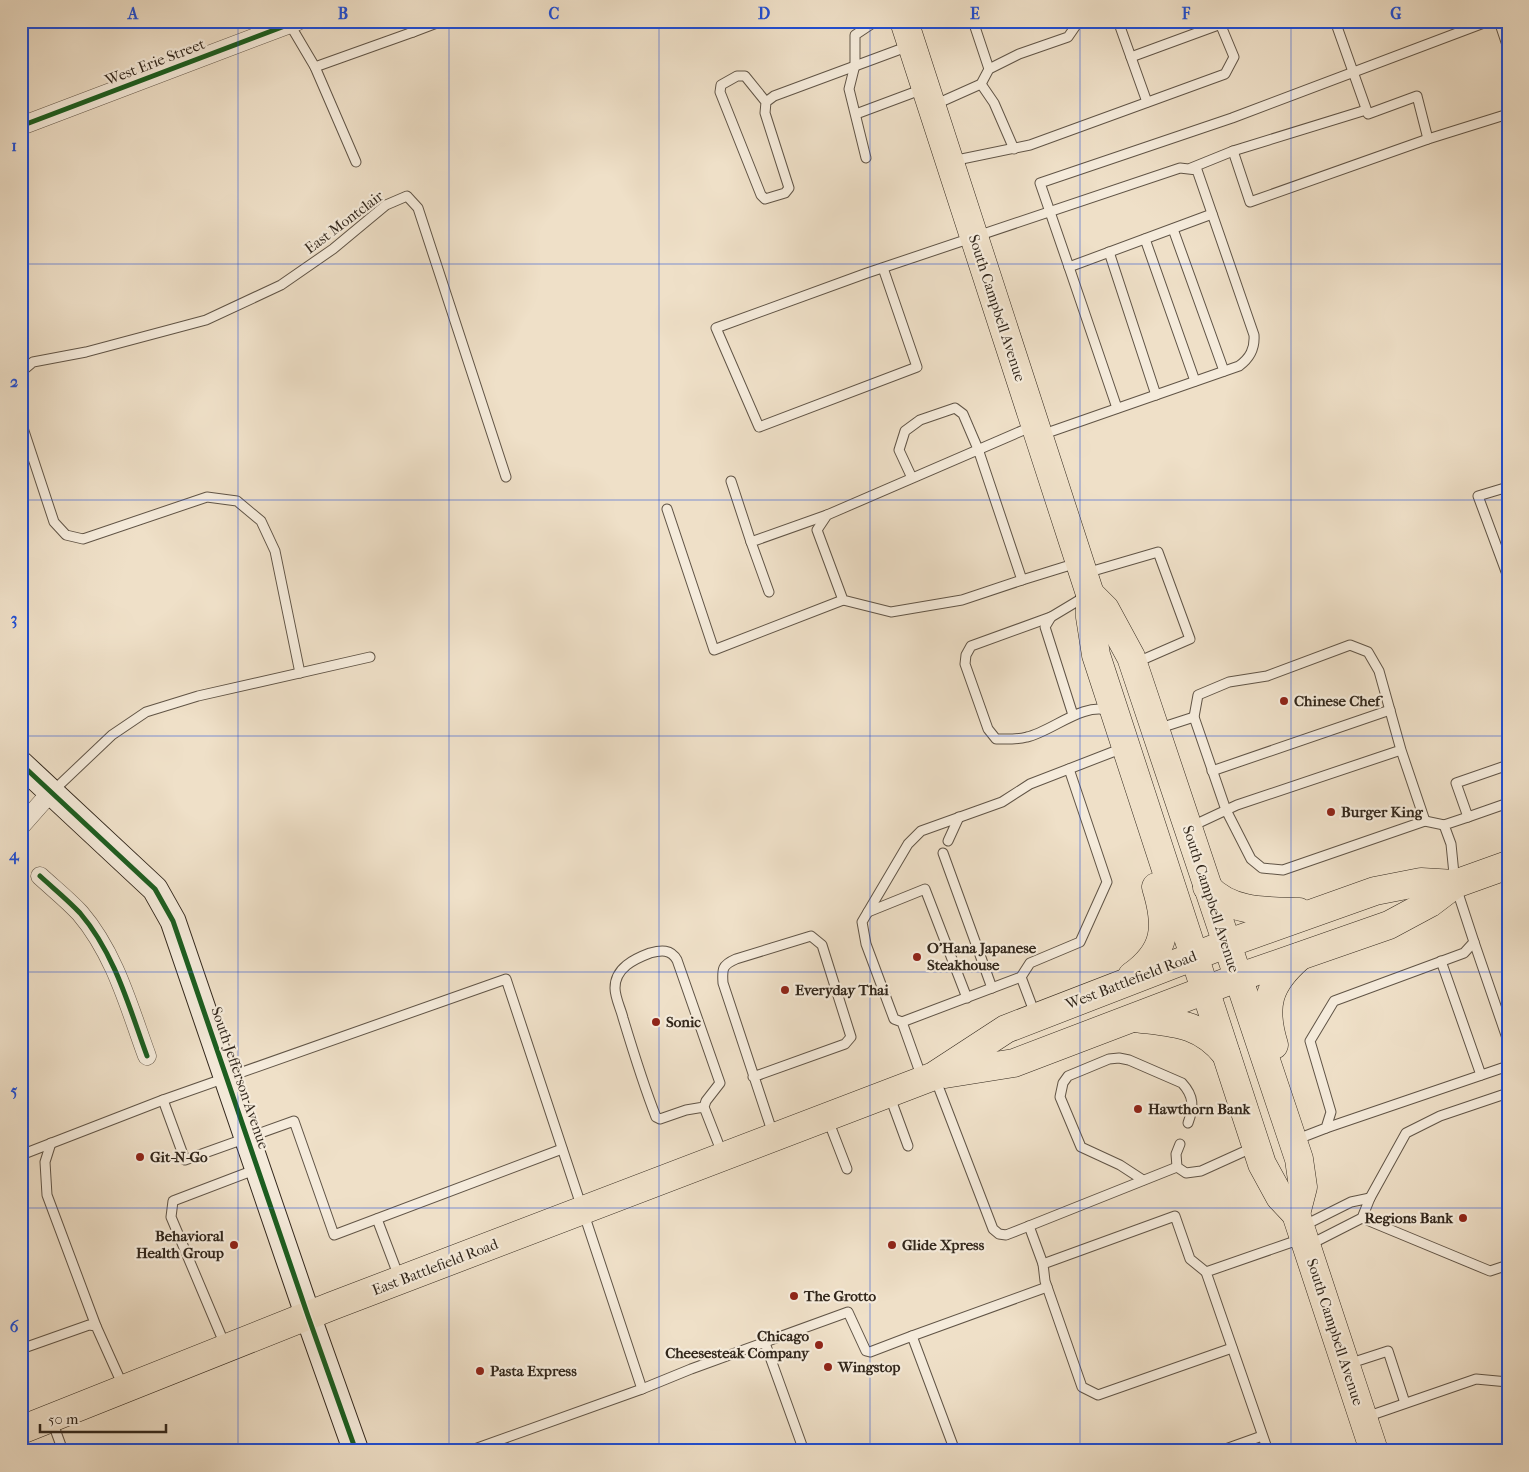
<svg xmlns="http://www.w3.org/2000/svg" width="1529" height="1472" font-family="'IM FELL French Canon',serif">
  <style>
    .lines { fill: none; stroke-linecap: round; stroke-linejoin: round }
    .lane-casing { stroke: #605446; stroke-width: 11 }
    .street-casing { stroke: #605446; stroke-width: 19 }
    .secondary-casing { stroke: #31261b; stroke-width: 27 }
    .primary-casing { stroke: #31261b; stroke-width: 29 }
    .lane { stroke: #f5ebdb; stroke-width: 9 }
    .street { stroke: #f5ebdb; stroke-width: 18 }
    .secondary { stroke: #f5ebdb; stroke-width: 25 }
    .primary { stroke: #efe0c8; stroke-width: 28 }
    .cycleway-casing { stroke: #f5ebdb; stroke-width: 8 }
    .cycleway { stroke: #1b5e20; stroke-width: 5 }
    .grid { fill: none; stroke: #1d4ed8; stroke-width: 1; stroke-opacity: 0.55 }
    .poi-dot { fill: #8f2418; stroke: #f5ebdb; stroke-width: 2 }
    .labels { text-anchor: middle; stroke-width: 4.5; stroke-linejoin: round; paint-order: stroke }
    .street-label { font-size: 15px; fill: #31261b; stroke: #f5ebdb }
    .poi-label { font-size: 15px; font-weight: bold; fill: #31261b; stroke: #f5ebdb; text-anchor: start }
    .neatline { fill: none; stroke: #1d4ed8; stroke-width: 2 }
    .grid-label { font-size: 16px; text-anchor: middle; font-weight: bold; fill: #1d4ed8 }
  </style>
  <rect width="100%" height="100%" fill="#efe0c8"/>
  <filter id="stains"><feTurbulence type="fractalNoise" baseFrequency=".004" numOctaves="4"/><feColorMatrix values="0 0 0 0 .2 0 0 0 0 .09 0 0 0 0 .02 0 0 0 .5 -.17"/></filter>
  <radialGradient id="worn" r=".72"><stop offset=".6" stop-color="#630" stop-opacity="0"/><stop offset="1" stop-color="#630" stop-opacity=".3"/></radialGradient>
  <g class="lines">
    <defs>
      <g id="lane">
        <path d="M722,21V22"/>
        <path d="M973,21L989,69"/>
        <path d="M1118,21L1147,102"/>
        <path d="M1335,21L1368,114L1417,96L1428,139"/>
        <path d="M1499,21L1508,48"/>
        <path d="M289,23L315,67L356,162"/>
        <path d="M908,28L927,21"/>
        <path d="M413,32L442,21"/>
        <path d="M1131,57L1221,24"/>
        <path d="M315,67L413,32L409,21"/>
        <path d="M981,84L994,103L1014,149"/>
        <path d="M766,102L745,76H737L721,85L720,92L761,195L765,199L785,193L789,188L765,113L766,102L774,96L909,46"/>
        <path d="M934,105L981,84L989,69L1019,54L1068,37L1079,21"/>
        <path d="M856,114L923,89"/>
        <path d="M1233,151L1250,202L1428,139L1508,114"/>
        <path d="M866,158L849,89L855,65V35L876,21"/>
        <path d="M952,161L1030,145L1225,74L1234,57L1219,21"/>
        <path d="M1191,168L1233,151L1366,110"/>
        <path d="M1173,229L1224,371"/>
        <path d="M1145,239L1195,381"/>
        <path d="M1109,252L1156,395"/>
        <path d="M1069,267L1040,183L1232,118L1489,21"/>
        <path d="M883,268L917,367L759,427L716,328L867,273L1180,168L1197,170L1254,335C1255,349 1250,358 1239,366L1041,435"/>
        <path d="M21,372L33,362L86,352L206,320L281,285L333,249L386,205L407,196L418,208L506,477"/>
        <path d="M1117,408L1069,267L1212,214"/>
        <path d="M21,422L54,522L66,535L83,539L207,497L237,501L261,521L275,551L300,673"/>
        <path d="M912,478L899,450L905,431L920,420L955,408L963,414L978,449L1022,580L962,600L891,612L843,600L817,530L827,515L1033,426"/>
        <path d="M731,481L751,542"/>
        <path d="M1508,487L1478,496L1508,577"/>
        <path d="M667,509L714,650L843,600"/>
        <path d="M1086,573L1158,552L1190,639L1135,663"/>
        <path d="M1022,580L1077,563"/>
        <path d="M769,592L751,542L827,515"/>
        <path d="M1051,617L971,646L966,655L965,664L988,729L996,739C1006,739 1016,740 1027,737C1051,732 1084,701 1110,711"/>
        <path d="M1073,715L1045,627L1051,617L1086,596"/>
        <path d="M1157,729L1194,717"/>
        <path d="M1508,765L1456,783L1468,817L1508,803"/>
        <path d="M1212,771L1390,710"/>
        <path d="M53,791L112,735L146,712L198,696L370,657"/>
        <path d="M1425,821L1444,825"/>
        <path d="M1190,827L1237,805L1401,750L1425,821L1283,870L1262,868L1251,859L1226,810L1194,717L1198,695L1229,682L1267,676L1350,645L1368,652L1379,671L1401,750"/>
        <path d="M948,841L959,817"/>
        <path d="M943,853L992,988"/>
        <path d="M868,912L925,889L967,998"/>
        <path d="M1474,942L1508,1041"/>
        <path d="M1441,961L1481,1075"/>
        <path d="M1021,977L1035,1014"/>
        <path d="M902,1022L1021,977L1030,963L1080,942L1107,882L1069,769"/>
        <path d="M753,1077L845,1044L851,1037L822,945L811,936L736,959C722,965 722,969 723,983L773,1134"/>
        <path d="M922,1078L902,1022L894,1019L866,944L862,922L908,844L921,831L1002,802L1030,784L1123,748"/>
        <path d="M935,1078L993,1229L999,1234L1006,1235L1029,1226L1177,1167"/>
        <path d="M890,1097L908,1146"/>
        <path d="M163,1100L185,1160L294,1121L334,1235L562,1149"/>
        <path d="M704,1107L686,1110L660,1119L656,1117C643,1084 633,1051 623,1018C621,1009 615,998 615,988C615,968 634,959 650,953C661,950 671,949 677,960L720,1083L706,1101L704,1107L722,1153"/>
        <path d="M828,1120L847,1169"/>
        <path d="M1326,1128L1508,1066"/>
        <path d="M1295,1140L1326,1128L1331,1112L1310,1041L1334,1001L1464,953L1474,942L1455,884L1451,844L1444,825L1468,817"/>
        <path d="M51,1143L45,1162L47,1195L96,1326"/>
        <path d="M1180,1144L1176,1154L1177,1167L1186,1173L1201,1171L1254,1147"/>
        <path d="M21,1155L163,1100L506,979L642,1389L469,1451"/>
        <path d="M1143,1180L1120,1165L1081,1147L1060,1097L1063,1083L1068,1076L1109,1059L1119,1058L1129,1060L1182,1083C1194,1096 1194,1107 1188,1123"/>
        <path d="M1370,1198L1406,1133L1440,1116L1508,1093"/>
        <path d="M1362,1218L1490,1271L1508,1265"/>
        <path d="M377,1219L399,1277"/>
        <path d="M1029,1226L1043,1264"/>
        <path d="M1303,1226L1351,1202L1370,1198L1362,1218L1309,1245"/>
        <path d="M1206,1272L1190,1259L1175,1216L1043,1264L1045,1281L1082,1387L1098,1395L1232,1348"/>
        <path d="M912,1336L1047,1287"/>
        <path d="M765,1343L804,1451"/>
        <path d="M225,1345L171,1217L173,1201L257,1169"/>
        <path d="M21,1349L89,1325L96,1326L123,1386"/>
        <path d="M1348,1364L1388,1351L1405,1403"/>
        <path d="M642,1389L691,1369L848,1312L866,1351L870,1352L912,1336L955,1451"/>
        <path d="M1366,1417L1476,1379L1508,1382"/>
        <path d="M52,1421L63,1451"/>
        <path d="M1220,1451L1262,1436"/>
        <path d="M1268,1451L1206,1272L1301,1239"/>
      </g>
      <g id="street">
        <path d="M21,126L298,21"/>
        <path d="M21,826L51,792"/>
        <path d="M40,876C53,888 68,900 80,913C115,954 129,1007 147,1056"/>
      </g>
      <path id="secondary" d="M21,764L155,889L173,921L308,1316L356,1451"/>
      <g id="primary">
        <path d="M904,21L1090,594V617L1096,655L1262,1164L1280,1197L1296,1214L1374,1451"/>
        <path d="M1090,594L1105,609L1131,657L1299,1159L1303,1187L1296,1214"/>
        <path d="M1207,887C1231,913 1266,911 1299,912"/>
        <path d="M1132,976C1167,951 1168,926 1156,887"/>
        <path d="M1135,1018C1173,1023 1200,1022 1226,1054"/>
        <path d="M1274,1045C1262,1006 1268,984 1299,957"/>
        <path d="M945,1074L1014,1063L1237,978L1389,925L1430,903L1455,884L1508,865"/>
        <path d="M21,1430L332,1306L934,1076L1006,1029L1226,944L1375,891L1421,882L1455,884"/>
      </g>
    </defs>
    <use href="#lane" class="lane-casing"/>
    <use href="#street" class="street-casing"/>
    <use href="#secondary" class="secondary-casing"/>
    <use href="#primary" class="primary-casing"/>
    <use href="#lane" class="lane"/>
    <use href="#street" class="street"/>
    <use href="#secondary" class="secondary"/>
    <use href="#primary" class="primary"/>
    <defs>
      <g id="cycleway">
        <path d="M21,126L298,21"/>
        <path d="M21,764L155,889L173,921L308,1316L356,1451"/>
        <path d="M40,876C53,888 68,900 80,913C115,954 129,1007 147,1056"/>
      </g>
    </defs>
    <use href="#cycleway" class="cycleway-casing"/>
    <use href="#cycleway" class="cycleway"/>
  </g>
  <path class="grid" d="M238,21V1451M449,21V1451M659,21V1451M870,21V1451M1080,21V1451M1291,21V1451M21,264H1508M21,500H1508M21,736H1508M21,972H1508M21,1208H1508"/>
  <g class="poi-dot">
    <circle cx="1284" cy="701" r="5"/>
    <circle cx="1331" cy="812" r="5"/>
    <circle cx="917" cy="957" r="5"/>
    <circle cx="785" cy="990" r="5"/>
    <circle cx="656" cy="1022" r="5"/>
    <circle cx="1138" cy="1109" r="5"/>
    <circle cx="140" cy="1157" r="5"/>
    <circle cx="1463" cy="1218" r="5"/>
    <circle cx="234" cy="1245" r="5"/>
    <circle cx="892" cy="1245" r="5"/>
    <circle cx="794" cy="1296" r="5"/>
    <circle cx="819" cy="1345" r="5"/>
    <circle cx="828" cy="1367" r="5"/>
    <circle cx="480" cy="1371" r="5"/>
  </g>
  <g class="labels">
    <g class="street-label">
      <text transform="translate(155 62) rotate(-21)" y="5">West Erie Street</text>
      <text transform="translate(344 222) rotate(-37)" y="5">East Montclair</text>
      <text transform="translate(997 308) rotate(72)" y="5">South Campbell Avenue</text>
      <text transform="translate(1211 899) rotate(72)" y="5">South Campbell Avenue</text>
      <text transform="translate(1131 980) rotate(-21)" y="5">West Battlefield Road</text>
      <text transform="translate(240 1078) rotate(71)" y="5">South Jefferson Avenue</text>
      <text transform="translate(435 1267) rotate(-21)" y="5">East Battlefield Road</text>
      <text transform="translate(1335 1332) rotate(72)" y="5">South Campbell Avenue</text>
    </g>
    <g class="poi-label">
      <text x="1294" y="706">Chinese Chef</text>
      <text x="1341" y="817">Burger King</text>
      <text x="927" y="953">O'Hana Japanese<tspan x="927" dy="17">Steakhouse</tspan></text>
      <text x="795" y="995">Everyday Thai</text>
      <text x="666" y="1027">Sonic</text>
      <text x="1148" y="1114">Hawthorn Bank</text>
      <text x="150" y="1162">Git-N-Go</text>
      <text x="1453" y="1223" text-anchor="end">Regions Bank</text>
      <text x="224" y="1241" text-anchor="end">Behavioral<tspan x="224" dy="17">Health Group</tspan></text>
      <text x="902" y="1250">Glide Xpress</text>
      <text x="804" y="1301">The Grotto</text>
      <text x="809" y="1341" text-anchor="end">Chicago<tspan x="809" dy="17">Cheesesteak Company</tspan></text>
      <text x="838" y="1372">Wingstop</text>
      <text x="490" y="1376">Pasta Express</text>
    </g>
  </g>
  <rect width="1529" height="1472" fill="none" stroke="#efe0c8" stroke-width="55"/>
  <path d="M40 1424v8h126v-8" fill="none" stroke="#31261b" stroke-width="2.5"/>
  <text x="48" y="1424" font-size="15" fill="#31261b" stroke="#f5ebdb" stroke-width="4" paint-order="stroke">50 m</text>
  <rect x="28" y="28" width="1474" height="1416" class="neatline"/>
  <g class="grid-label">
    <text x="133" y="19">A</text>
    <text x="343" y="19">B</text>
    <text x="554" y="19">C</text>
    <text x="764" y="19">D</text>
    <text x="975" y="19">E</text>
    <text x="1186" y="19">F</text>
    <text x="1396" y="19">G</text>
    <text x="14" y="151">1</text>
    <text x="14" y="387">2</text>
    <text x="14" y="624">3</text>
    <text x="14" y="860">4</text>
    <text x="14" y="1096">5</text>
    <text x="14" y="1332">6</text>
  </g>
  <rect width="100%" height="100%" filter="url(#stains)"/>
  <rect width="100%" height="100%" fill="url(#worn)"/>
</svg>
